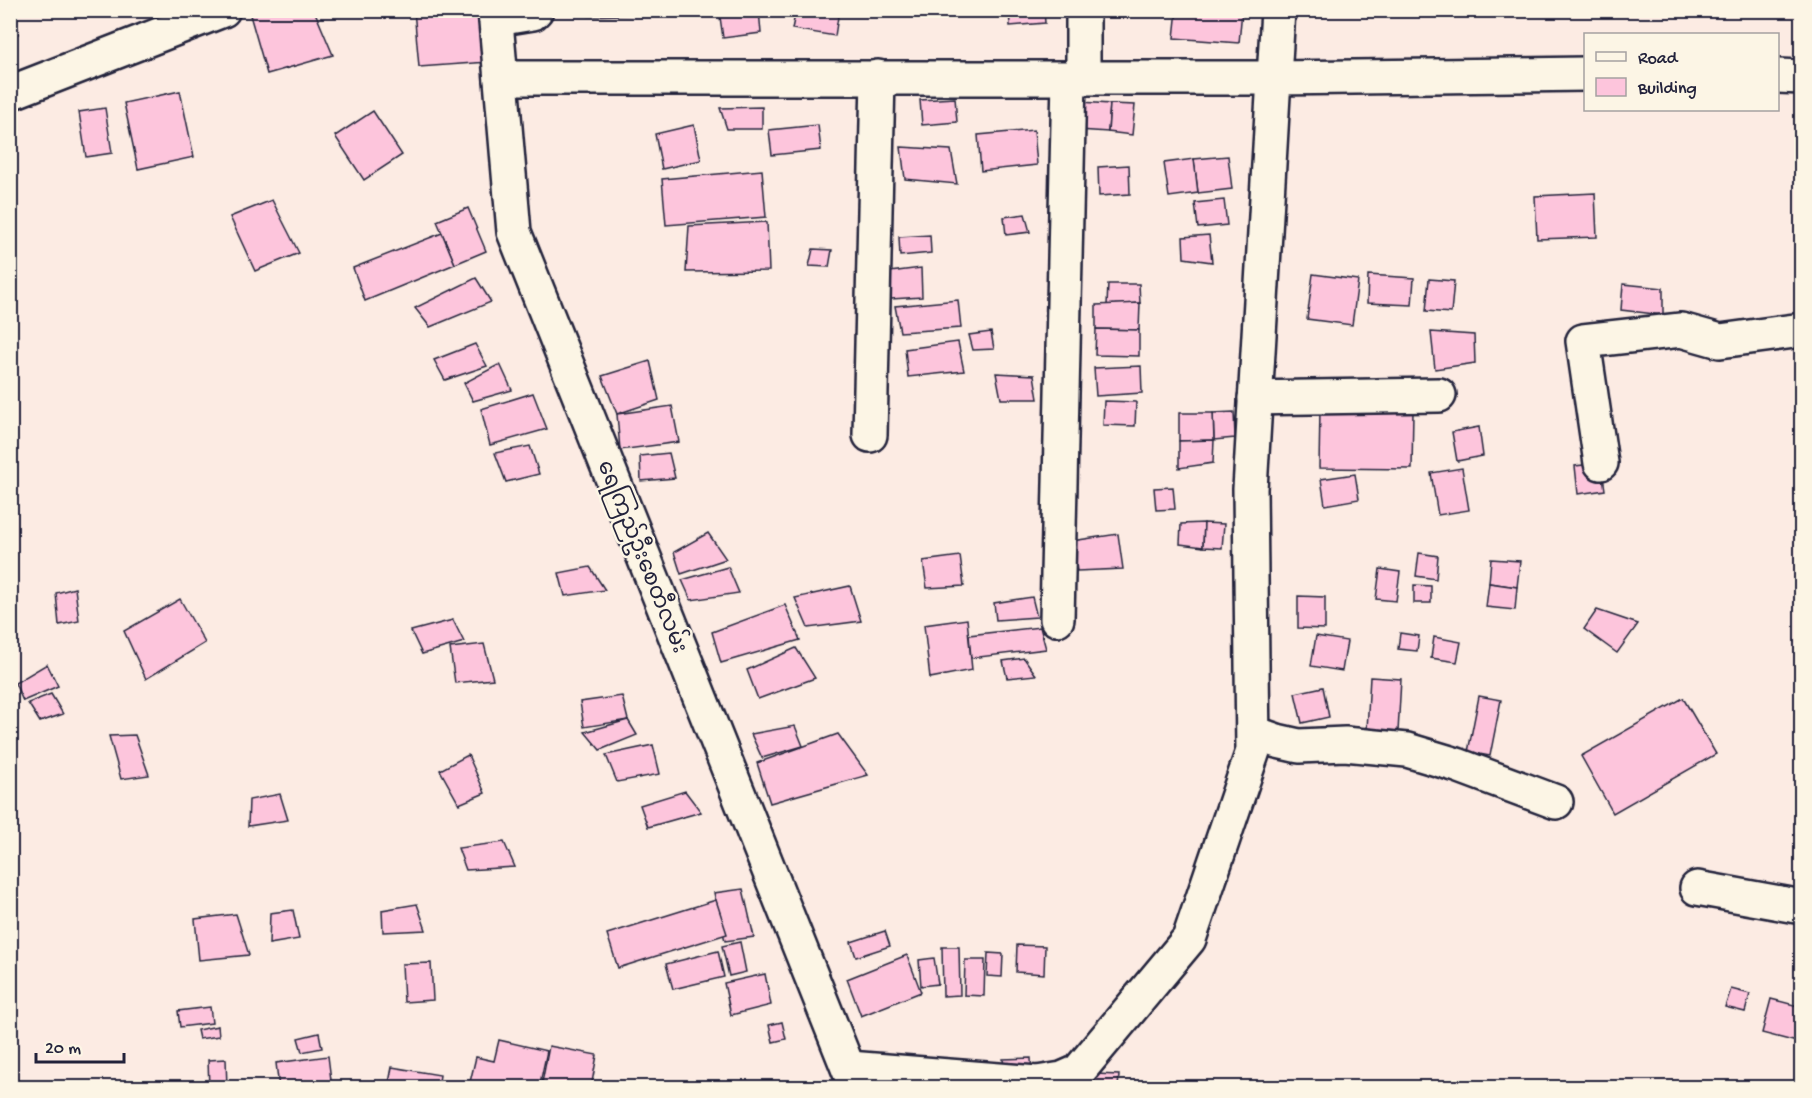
<svg xmlns="http://www.w3.org/2000/svg" width="1812" height="1098" font-family="'Gochi Hand','Noto Sans Myanmar',sans-serif">
  <style>
    .building { fill: #fdc5dc; stroke: #22223b; stroke-width: 1.5 }
    .lines { fill: none; stroke-linecap: round; stroke-linejoin: round }
    .minor-casing { stroke: #22223b; stroke-width: 38 }
    .minor { stroke: #fcf5e5; stroke-width: 33 }
    .labels { text-anchor: middle; stroke-width: 5; stroke-linejoin: round; paint-order: stroke }
    .street-label { font-size: 22px; fill: #22223b; stroke: #fcf5e5 }
  </style>
  <rect width="100%" height="100%" fill="#fcebe3"/>
  <filter id="ink" filterUnits="userSpaceOnUse"><feTurbulence type="fractalNoise" baseFrequency=".0167" numOctaves="2"/><feDisplacementMap in="SourceGraphic" scale="12" xChannelSelector="R" yChannelSelector="G"/><feConvolveMatrix kernelMatrix="1 2 1 2 8 2 1 2 1" color-interpolation-filters="sRGB"/></filter>
  <g filter="url(#ink)">
    <g class="building">
      <path d="M10,10H14L18,34L10,35Z"/>
      <path d="M267,10H314L333,55L267,74L250,15Z"/>
      <path d="M414,10H484L488,62L419,67Z"/>
      <path d="M589,10H654V14L589,16Z"/>
      <path d="M719,10H759L761,33L723,38Z"/>
      <path d="M796,10H839L835,36L792,29Z"/>
      <path d="M1009,10H1044L1045,23L1010,26Z"/>
      <path d="M1177,10H1242L1239,43L1174,38Z"/>
      <path d="M180,91L194,157L138,169L124,103Z"/>
      <path d="M955,98L957,122L922,125L920,100Z"/>
      <path d="M1081,102L1110,104L1108,132L1079,130Z"/>
      <path d="M1110,104L1135,105L1132,135L1108,132Z"/>
      <path d="M762,107V129H727L720,108Z"/>
      <path d="M105,108L112,153L86,157L79,112Z"/>
      <path d="M373,111L402,155L364,180L335,136Z"/>
      <path d="M694,125L701,160L662,169L655,134Z"/>
      <path d="M818,125L821,150L772,155L769,130Z"/>
      <path d="M1034,130L1037,165L981,171L978,135Z"/>
      <path d="M901,147L951,150L957,184L905,179Z"/>
      <path d="M1228,156L1232,189L1198,193L1194,159Z"/>
      <path d="M1194,159L1198,193L1169,197L1164,163Z"/>
      <path d="M1129,165L1130,194L1099,196L1098,167Z"/>
      <path d="M762,170L766,217L666,225L662,179Z"/>
      <path d="M1595,193L1597,237L1537,239L1535,196Z"/>
      <path d="M272,200L299,253L255,271L230,217Z"/>
      <path d="M1224,200L1227,225L1198,228L1195,203Z"/>
      <path d="M468,208L486,251L455,264L437,221Z"/>
      <path d="M1025,214L1030,232L1006,235L1004,217Z"/>
      <path d="M767,222L769,271L686,272L689,226Z"/>
      <path d="M442,233L455,264L365,301L353,268Z"/>
      <path d="M930,235L931,253L900,256L899,237Z"/>
      <path d="M1209,235L1212,262L1184,258L1183,237Z"/>
      <path d="M813,249L832,250L829,267L809,266Z"/>
      <path d="M921,268L922,297L891,299L890,272Z"/>
      <path d="M1313,274L1358,280L1352,325L1307,319Z"/>
      <path d="M1368,275L1414,278L1412,305L1367,303Z"/>
      <path d="M476,278L491,302L430,327L415,308Z"/>
      <path d="M1429,279L1454,281L1451,313L1426,311Z"/>
      <path d="M1108,284H1139L1140,303L1107,305Z"/>
      <path d="M1623,284L1663,288V315L1621,310Z"/>
      <path d="M958,300L961,328L900,332L895,306Z"/>
      <path d="M1140,303L1139,330L1096,329V305Z"/>
      <path d="M1096,329L1139,330V356L1095,355Z"/>
      <path d="M991,332L994,349L973,350L969,335Z"/>
      <path d="M1431,332L1474,335L1475,363L1435,369Z"/>
      <path d="M958,342L964,371L908,377L905,349Z"/>
      <path d="M475,344L487,366L445,380L434,360Z"/>
      <path d="M650,361L659,400L617,414L602,376Z"/>
      <path d="M500,364L512,390L473,401L464,383Z"/>
      <path d="M1141,366L1142,393L1096,396L1094,368Z"/>
      <path d="M996,373L1034,375L1038,399H1001Z"/>
      <path d="M533,393L547,429L490,445L481,409Z"/>
      <path d="M1104,401L1136,402L1135,426L1103,425Z"/>
      <path d="M672,406L679,442L620,450L617,414Z"/>
      <path d="M1320,409L1413,411L1412,469L1319,468Z"/>
      <path d="M1234,412L1235,438L1214,440L1213,413Z"/>
      <path d="M1179,413H1213L1214,440L1179,441Z"/>
      <path d="M1479,427L1483,456L1457,461L1452,432Z"/>
      <path d="M1214,440L1213,463L1179,468V441Z"/>
      <path d="M530,446L539,474L506,482L495,453Z"/>
      <path d="M669,453L675,478L641,481L640,456Z"/>
      <path d="M1601,463L1605,490L1578,494L1575,466Z"/>
      <path d="M1462,468L1469,510L1438,515L1431,473Z"/>
      <path d="M1355,474L1359,499L1325,505L1321,479Z"/>
      <path d="M1173,487L1175,509L1156,510L1154,488Z"/>
      <path d="M1204,523L1203,547L1180,544L1181,524Z"/>
      <path d="M1204,523L1224,524L1222,548L1203,547Z"/>
      <path d="M708,533L726,559L681,574L674,552Z"/>
      <path d="M1118,534L1123,569L1077,571L1072,541Z"/>
      <path d="M1419,553L1438,556L1436,579L1416,576Z"/>
      <path d="M960,556L964,586L927,588L923,561Z"/>
      <path d="M1491,559L1520,561L1517,587L1489,583Z"/>
      <path d="M590,567L605,590L565,596L559,573Z"/>
      <path d="M728,567L739,593L691,600L682,580Z"/>
      <path d="M1380,569L1400,572L1396,601L1376,599Z"/>
      <path d="M1489,583L1517,587L1515,610L1486,607Z"/>
      <path d="M1414,585L1431,586V603H1414Z"/>
      <path d="M850,586L861,621L808,628L795,598Z"/>
      <path d="M75,588L79,621L59,625L56,593Z"/>
      <path d="M1298,596L1325,597V629L1298,628Z"/>
      <path d="M1032,597L1037,617L996,620L994,603Z"/>
      <path d="M180,599L205,643L146,679L124,631Z"/>
      <path d="M785,605L800,640L721,663L712,632Z"/>
      <path d="M1597,610L1638,624L1617,653L1584,629Z"/>
      <path d="M967,619L972,670L930,678L924,625Z"/>
      <path d="M453,620L464,642L422,654L411,631Z"/>
      <path d="M1040,627L1046,649L971,658L969,635Z"/>
      <path d="M1400,633L1419,636L1417,651L1398,649Z"/>
      <path d="M1316,636L1347,641L1342,671L1311,666Z"/>
      <path d="M1434,637L1461,642L1457,662L1431,658Z"/>
      <path d="M484,644L493,679L455,683L450,648Z"/>
      <path d="M796,648L815,678L758,699L747,670Z"/>
      <path d="M1024,658L1036,675L1007,678L1003,661Z"/>
      <path d="M47,664L58,686L23,701L15,683Z"/>
      <path d="M1370,677L1401,679L1398,732L1367,730Z"/>
      <path d="M1323,687L1329,717L1302,723L1295,693Z"/>
      <path d="M51,694L63,714L40,722L28,703Z"/>
      <path d="M622,696L628,720L584,727L580,702Z"/>
      <path d="M1479,696L1501,700L1490,756L1468,752Z"/>
      <path d="M1683,698L1716,754L1613,813L1581,756Z"/>
      <path d="M628,720L637,735L600,750L585,732Z"/>
      <path d="M795,726L803,746L762,758L751,734Z"/>
      <path d="M838,734L868,775L770,803L757,763Z"/>
      <path d="M135,735L149,775L121,779L109,736Z"/>
      <path d="M653,745L660,774L617,782L606,755Z"/>
      <path d="M468,755L485,793L459,804L440,770Z"/>
      <path d="M685,791L701,812L648,827L640,805Z"/>
      <path d="M280,794L288,820L248,826L249,800Z"/>
      <path d="M504,842L515,867L466,870L458,848Z"/>
      <path d="M743,889L754,937L725,941L714,893Z"/>
      <path d="M716,900L727,934L618,968L607,934Z"/>
      <path d="M417,904L426,930L383,932L382,910Z"/>
      <path d="M293,910L299,939L269,944L270,913Z"/>
      <path d="M236,914L249,955L199,960L195,919Z"/>
      <path d="M885,931L890,946L856,957L851,942Z"/>
      <path d="M740,942L746,972L729,976L722,946Z"/>
      <path d="M1017,945L1045,946L1044,974L1016,972Z"/>
      <path d="M942,947H959L960,995L943,996Z"/>
      <path d="M718,951L724,977L673,989L666,964Z"/>
      <path d="M988,953L1003,954L1002,977L987,976Z"/>
      <path d="M907,955L921,992L861,1016L847,979Z"/>
      <path d="M934,958L938,984L921,986L919,960Z"/>
      <path d="M965,960H985L984,996L964,995Z"/>
      <path d="M431,963L433,1000L404,1002L402,964Z"/>
      <path d="M765,974L771,1005L731,1015L724,983Z"/>
      <path d="M1731,989L1750,994L1745,1012L1725,1007Z"/>
      <path d="M1771,999L1802,1007V1023L1797,1042L1762,1033Z"/>
      <path d="M210,1007L212,1023L180,1027L178,1011Z"/>
      <path d="M782,1022L786,1039L773,1042L769,1025Z"/>
      <path d="M218,1026L219,1036L199,1039L197,1030Z"/>
      <path d="M319,1033L322,1048L302,1052L298,1038Z"/>
      <path d="M499,1040L547,1051L539,1088H489L470,1082L476,1057L494,1061Z"/>
      <path d="M549,1046L597,1055L591,1088H541Z"/>
      <path d="M328,1056L332,1088H279L276,1063Z"/>
      <path d="M1031,1058L1032,1080L1005,1081L1003,1059Z"/>
      <path d="M226,1059L227,1087H209L208,1060Z"/>
      <path d="M392,1067L440,1075L438,1088H388Z"/>
      <path d="M1095,1074L1119,1075L1118,1088H1095Z"/>
      <path d="M134,1082L135,1088H105V1084Z"/>
    </g>
    <g class="lines">
      <defs>
        <g id="minor">
          <path d="M495,10L514,232L856,1088"/>
          <path d="M1083,10V77"/>
          <path d="M496,19L533,13L536,10"/>
          <path d="M1778,76L1802,77"/>
          <path d="M501,78H1275L1586,74"/>
          <path d="M10,93L223,10"/>
          <path d="M1255,398L1439,395"/>
          <path d="M870,435L878,77"/>
          <path d="M1601,463L1583,341L1681,330L1720,341L1802,330"/>
          <path d="M1057,619L1069,78"/>
          <path d="M1254,733L1277,741L1299,746L1345,744L1407,750L1457,765L1556,802"/>
          <path d="M1697,888L1802,907"/>
          <path d="M849,1068L1037,1083L1062,1079L1078,1072L1189,939L1253,751L1250,489L1278,10"/>
        </g>
      </defs>
      <use href="#minor" class="minor-casing"/>
      <use href="#minor" class="minor"/>
    </g>
  </g>
  <g class="labels">
    <g class="street-label">
      <text transform="translate(644 556) rotate(68)" y="8">ရေကြည်ဦးစေတီလမ်း</text>
    </g>
  </g>
  <rect width="1812" height="1098" fill="none" stroke="#fcf5e5" stroke-width="36"/>
  <rect x="18" y="18" width="1776" height="1062" fill="none" stroke="#22223b" stroke-width="2" filter="url(#ink)"/>
  <rect x="1584" y="33" width="195" height="78" fill="#fcf5e5" stroke="#a5a1a1" stroke-width="1.5"/>
  <rect x="1596" y="52" width="30" height="9" fill="#fcf5e5" stroke="#a5a1a1" stroke-width="1.5"/>
  <text x="1638" y="63" font-size="18" fill="#22223b">Road</text>
  <rect x="1596" y="78" width="30" height="18" fill="#fdc5dc" stroke="#a5a1a1" stroke-width="1.5"/>
  <text x="1638" y="93" font-size="18" fill="#22223b">Building</text>
  <path d="M36 1053v9h88v-9" fill="none" stroke="#22223b" stroke-width="3"/>
  <text x="45" y="1053" font-size="18" fill="#22223b" stroke="#fcf5e5" stroke-width="4.5" paint-order="stroke">20 m</text>
</svg>
